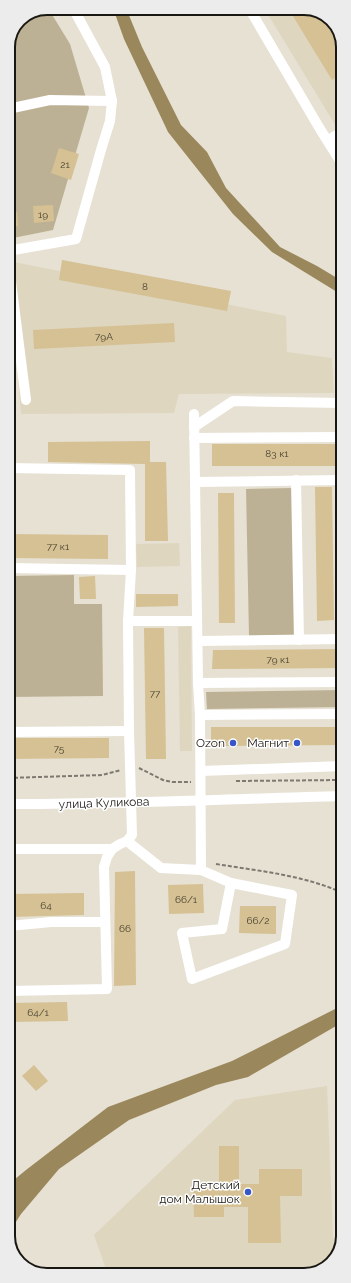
<svg xmlns="http://www.w3.org/2000/svg" width="351" height="1283" font-family="Raleway,sans-serif">
  <style>
    .built { fill: #dfd6c0 }
    .green { fill: #bdb195 }
    .water { fill: #9a875b }
    .building { fill: #d5c193 }
    .lines { fill: none; stroke-linecap: round; stroke-linejoin: round }
    .path { stroke: #7d7970; stroke-width: 2; stroke-dasharray: 4 2; stroke-linecap: butt }
    .minor { stroke: #fff; stroke-width: 10 }
    .poi-dot { fill: #3756c8; stroke: #fff; stroke-width: 1.5 }
    .labels { text-anchor: middle; stroke-width: 3; stroke-linejoin: round; paint-order: stroke }
    .number-label { font-size: 10px; fill: #484232 }
    .poi-label { font-size: 12px; fill: #191712; stroke: #fff; text-anchor: end }
    .street-label { font-size: 12px; fill: #191712; stroke: #fff }
    .rim { fill: none; stroke: #191712; stroke-width: 2 }
  </style>
  <rect width="100%" height="100%" fill="#e7e1d3"/>
  <g class="built">
    <path d="M264,8H309L330,18L342,39V136Z"/>
    <path d="M9,261L286,316L287,352L332,358L334,393L179,394L174,413L21,414Z"/>
    <path d="M179,543L180,566L137,567L136,544Z"/>
    <path d="M191,626L192,751H180L178,627Z"/>
    <path d="M327,1086L334,1261L312,1274L108,1275L94,1235L235,1100Z"/>
  </g>
  <g class="green">
    <path d="M48,8L70,44L89,108L53,230L8,239V47L20,19Z"/>
    <path d="M293,488L296,635L249,636L246,489Z"/>
    <path d="M74,575V604H102L103,696L8,697V576Z"/>
    <path d="M343,690V707L207,709L206,692Z"/>
  </g>
  <g class="water">
    <path d="M113,8H126L142,47L181,125L207,152L226,188L280,247L317,266L342,281V294L337,292L272,252L233,214L168,132L124,39Z"/>
    <path d="M343,1005V1022L248,1077L216,1085L129,1120L59,1169L21,1214L9,1233V1184L26,1170L108,1107L232,1061Z"/>
  </g>
  <g class="building">
    <path d="M288,8H309L330,18L342,39V74L332,80Z"/>
    <path d="M59,148L79,154L71,180L51,173Z"/>
    <path d="M53,205L54,221L34,223L33,206Z"/>
    <path d="M17,212L18,226L8,227V213Z"/>
    <path d="M62,260L231,291L227,311L59,280Z"/>
    <path d="M174,323L175,342L34,349L33,330Z"/>
    <path d="M150,441V462H166L168,541H145V464L48,462V442Z"/>
    <path d="M342,444V466H212V444Z"/>
    <path d="M315,487H332L334,620L317,621Z"/>
    <path d="M218,493H234L235,623H219Z"/>
    <path d="M8,534L108,535V559L8,558Z"/>
    <path d="M95,576L96,599H80L79,577Z"/>
    <path d="M136,594H178V606L136,607Z"/>
    <path d="M144,628H164L166,759H146Z"/>
    <path d="M343,649V668L212,669L213,650Z"/>
    <path d="M211,727H343V745L211,746Z"/>
    <path d="M8,738H109V758L8,759Z"/>
    <path d="M135,871L136,985L114,986L115,872Z"/>
    <path d="M203,884L204,913L169,914L168,885Z"/>
    <path d="M84,893V915L9,917V894Z"/>
    <path d="M240,906H276V934L239,933Z"/>
    <path d="M67,1002L68,1021L9,1022V1003Z"/>
    <path d="M34,1065L48,1081L36,1091L22,1076Z"/>
    <path d="M219,1146H239V1184H259V1169H302V1196H280L281,1243H248V1207H224V1217H194L193,1187H219Z"/>
  </g>
  <g class="lines">
    <g class="path">
      <path d="M139,768L163,780L172,782H191"/>
      <path d="M8,778L102,775L121,770"/>
      <path d="M236,781L343,780"/>
      <path d="M216,864C259,871 303,875 343,893"/>
    </g>
    <g class="minor">
      <path d="M249,8L320,129L342,164"/>
      <path d="M8,109L50,100L112,101"/>
      <path d="M342,132L333,137L342,150"/>
      <path d="M8,251L76,239L101,150L110,121L112,101L105,67L73,8"/>
      <path d="M8,258L26,400"/>
      <path d="M342,403V361"/>
      <path d="M194,414L198,683L200,715L201,870L231,883L292,895L285,944L192,979L182,933L222,929L231,883"/>
      <path d="M194,427L233,401L342,403"/>
      <path d="M194,438L342,437"/>
      <path d="M8,468L130,470L131,570L128,621L129,731L132,835L127,841L120,844L112,849L107,857L104,867L107,989L9,991"/>
      <path d="M296,480L299,640"/>
      <path d="M195,482L342,480"/>
      <path d="M8,568L131,570"/>
      <path d="M128,621H197"/>
      <path d="M198,641L343,639"/>
      <path d="M198,683L343,682"/>
      <path d="M200,715L343,714"/>
      <path d="M8,732L129,731"/>
      <path d="M201,771L343,766"/>
      <path d="M9,804C120,804 231,799 343,796"/>
      <path d="M127,841L161,868L201,870"/>
      <path d="M9,849H112"/>
      <path d="M9,926L51,922H105"/>
    </g>
  </g>
  <g class="poi-dot">
    <circle cx="233" cy="743" r="4"/>
    <circle cx="297" cy="743" r="4"/>
    <circle cx="248" cy="1192" r="4"/>
  </g>
  <g class="labels">
    <g class="number-label">
      <text x="65" y="168">21</text>
      <text x="43" y="218">19</text>
      <text x="145" y="290">8</text>
      <text x="104" y="340">79А</text>
      <text x="277" y="457">83 к1</text>
      <text x="58" y="550">77 к1</text>
      <text x="278" y="663">79 к1</text>
      <text x="155" y="697">77</text>
      <text x="59" y="752">75</text>
      <text x="186" y="903">66/1</text>
      <text x="46" y="909">64</text>
      <text x="258" y="924">66/2</text>
      <text x="125" y="932">66</text>
      <text x="38" y="1016">64/1</text>
    </g>
    <g class="poi-label">
      <text x="225" y="747">Ozon</text>
      <text x="289" y="747">Магнит</text>
      <text x="240" y="1189">Детский<tspan x="240" dy="14">дом Малышок</tspan></text>
    </g>
    <g class="street-label">
      <text transform="translate(104 803) rotate(-2)" y="4">улица Куликова</text>
    </g>
  </g>
  <path d="M0 0H351V1283H0ZM47 15H304A32 32 0 0 1 336 47V1236A32 32 0 0 1 304 1268H47A32 32 0 0 1 15 1236V47A32 32 0 0 1 47 15Z" fill="#edecec" fill-rule="evenodd"/>
  <path class="rim" d="M47 15H304A32 32 0 0 1 336 47V1236A32 32 0 0 1 304 1268H47A32 32 0 0 1 15 1236V47A32 32 0 0 1 47 15Z"/>
</svg>
